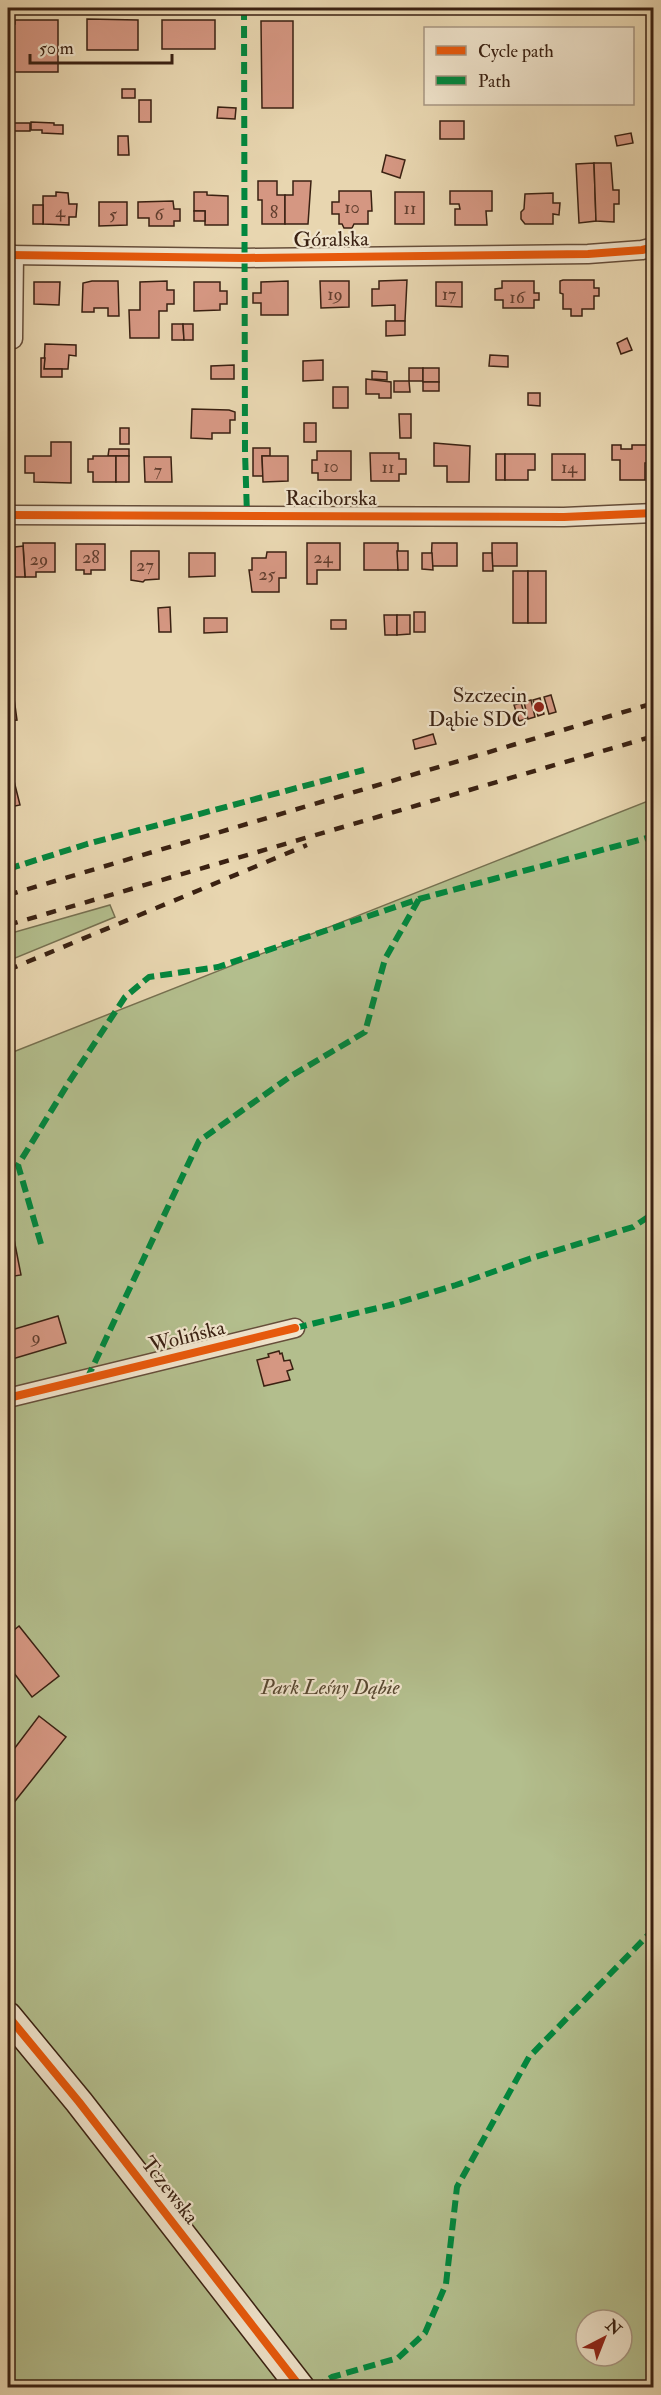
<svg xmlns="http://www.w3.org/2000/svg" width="661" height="2395" font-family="'IM FELL Double Pica',serif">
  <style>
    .green { fill: #b3be8d; stroke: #767050; stroke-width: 1.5; fill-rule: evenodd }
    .building { fill: #d59782; stroke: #3a2112; stroke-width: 1.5 }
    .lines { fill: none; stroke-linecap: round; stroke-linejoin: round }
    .street-casing { stroke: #664e3a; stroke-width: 21 }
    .secondary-casing { stroke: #3a2112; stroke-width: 30 }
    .street { stroke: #f0e4cc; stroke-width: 18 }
    .secondary { stroke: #f0e4cc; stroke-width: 27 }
    .rail { stroke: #3a2112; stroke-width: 4.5; stroke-dasharray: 10 10; stroke-linecap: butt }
    .quiet { stroke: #00873e; stroke-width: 6; stroke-dasharray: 12 6; stroke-linecap: butt }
    .cycleway-casing { stroke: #f0e4cc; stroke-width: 11 }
    .cycleway { stroke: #e8590c; stroke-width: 8 }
    .poi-dot { fill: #8f2418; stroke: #f0e4cc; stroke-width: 2 }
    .labels { text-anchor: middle; stroke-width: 4.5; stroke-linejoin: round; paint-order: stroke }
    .number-label { font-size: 18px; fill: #613e2e }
    .street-label { font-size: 21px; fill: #3a2112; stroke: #f0e4cc }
    .poi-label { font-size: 21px; fill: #3a2112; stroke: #f0e4cc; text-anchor: end }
    .park-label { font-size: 21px; font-style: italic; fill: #584831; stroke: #f0e4cc }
  </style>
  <rect width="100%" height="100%" fill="#e8d6b0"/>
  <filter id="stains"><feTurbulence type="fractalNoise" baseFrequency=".00333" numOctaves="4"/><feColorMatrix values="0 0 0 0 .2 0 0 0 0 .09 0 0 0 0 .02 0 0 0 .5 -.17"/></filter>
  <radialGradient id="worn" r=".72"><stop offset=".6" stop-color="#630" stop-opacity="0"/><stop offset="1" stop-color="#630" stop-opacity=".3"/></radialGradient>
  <g class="green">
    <path d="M653,799V2387H8V1054ZM586,2320H622V2356H586Z"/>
    <path d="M110,905L115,917L8,961V934Z"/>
  </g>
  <g class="building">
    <path d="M87,19L138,20V50H87Z"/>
    <path d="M15,20H58V72H8V24H15Z"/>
    <rect x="162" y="20" width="53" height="29"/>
    <path d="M261,21H293V108H262Z"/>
    <rect x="122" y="89" width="13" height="9"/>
    <rect x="139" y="100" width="12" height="22"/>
    <path d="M218,107L236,108L235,119L217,118Z"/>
    <rect x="440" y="121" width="24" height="18"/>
    <path d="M31,122L54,123V125H63V134L42,133V130H31Z"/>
    <rect x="14" y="123" width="16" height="8"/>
    <path d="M631,133L633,143L617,146L615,136Z"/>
    <path d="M118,136H128L129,155H118Z"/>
    <path d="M386,155L405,160L400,178L382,172Z"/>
    <path d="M594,163L596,221L579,223L576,164Z"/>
    <path d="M594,163H611L613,190H619V204H614V222L596,221Z"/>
    <path d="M258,181H277V195H285V224H262V200H258Z"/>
    <path d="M293,181H311L308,224H285V195H293Z"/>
    <path d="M339,191H371L372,211H368V224H354L352,228H344L342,224H339V214H332V202H339Z"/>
    <path d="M450,191H492V211H486L487,225H455V209H460L459,204H450Z"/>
    <path d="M56,192L68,193L69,204H77L76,217H69V225L43,224V196H56Z"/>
    <path d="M194,192H207V195L228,196V225H205V211H194Z"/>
    <rect x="395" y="192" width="29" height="32"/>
    <path d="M553,193V203H560L559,215L553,214V224H525L521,219V212L524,209L525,194Z"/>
    <rect x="8" y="200" width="4" height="25"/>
    <path d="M173,201L174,209H180V221H174V226H149V218H138V202Z"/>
    <path d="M99,202H127V225L99,226Z"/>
    <rect x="33" y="205" width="10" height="19"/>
    <rect x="194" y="211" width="11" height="10"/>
    <path d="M407,280L405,321H395V305L372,306V289H379V281Z"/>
    <path d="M563,280H594V288H599V296H594V309H582V316H571V309H563V294L560,293V281Z"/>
    <path d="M92,281H118L119,316H108V308H94V312H82L83,283Z"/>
    <path d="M167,281V290H174V304H167V311H159V338H130L129,310H140V282Z"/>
    <path d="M288,281V315H261V303H253V293H261V282Z"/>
    <path d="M320,281H349V307L321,308Z"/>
    <path d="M502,281H534V293H539V300H534V308H503V300H495V289L502,288Z"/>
    <path d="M34,282H60L59,305L34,304Z"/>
    <path d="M194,282H220V291H227V304H220V310L194,311Z"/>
    <path d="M436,282H462V307L436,306Z"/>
    <path d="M386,321H405V335L386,336Z"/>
    <path d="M172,324H183L184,340H172Z"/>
    <path d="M183,324H193V340H184Z"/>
    <path d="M627,338L632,350L621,354L617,343Z"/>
    <path d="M45,344L76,345V356L69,355L68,369H44Z"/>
    <path d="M490,355L508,356V367L489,366Z"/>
    <path d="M41,358H45L44,369H62V377H41Z"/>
    <path d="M323,360V380L303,381V361Z"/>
    <path d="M234,365V379H211V366Z"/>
    <rect x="409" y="368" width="14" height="13"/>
    <rect x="423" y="368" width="16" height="14"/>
    <path d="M372,371L387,372V380L372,379Z"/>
    <path d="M366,379L391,382V398H379V394H366Z"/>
    <path d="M394,381H409L410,392H394Z"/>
    <rect x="423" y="382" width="16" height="9"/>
    <rect x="333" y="387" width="15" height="21"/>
    <path d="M528,393H540V406L528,405Z"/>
    <path d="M192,409L229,410L235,412V420H230V433H212V439L191,438Z"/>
    <path d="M399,414H411V438H400Z"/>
    <rect x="304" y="423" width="12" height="19"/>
    <rect x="120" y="428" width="9" height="16"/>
    <path d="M51,442H71V483L34,482V473H25V456H51Z"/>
    <path d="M434,443L470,446L469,482H447V466H434Z"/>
    <path d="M612,445H621V449H632V445H649V463H645V480H620V460H612Z"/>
    <path d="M253,448H270V456H262L263,476H253Z"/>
    <path d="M109,449H129V456H108Z"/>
    <path d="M317,451H351V480H318V473H312V460H317Z"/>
    <path d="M370,453H399V459H406V474H399V481H371Z"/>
    <rect x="496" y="454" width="9" height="26"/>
    <path d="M505,454H535V470H528V480H505Z"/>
    <rect x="552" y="454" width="33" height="26"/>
    <path d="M93,456H116V482H93V472H88V459H93Z"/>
    <rect x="116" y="456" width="13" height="26"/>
    <path d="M262,456H288V481L263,482Z"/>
    <path d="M144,457H171L172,482H145Z"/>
    <path d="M23,543H55V572H36V577H25Z"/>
    <path d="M307,543H340V570H317V584H307Z"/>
    <rect x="364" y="543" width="34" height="27"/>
    <path d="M432,543H457V566H431Z"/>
    <rect x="492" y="543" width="25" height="23"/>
    <path d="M76,544H105V570H91V574H84V570H76Z"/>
    <path d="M23,546L25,577H15V547Z"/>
    <path d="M131,551H159V579L145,580L143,582L131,580Z"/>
    <path d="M397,551H408V570H398Z"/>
    <path d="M267,552H286V578H279V592H252L249,570H252V558H266Z"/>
    <path d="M189,553H215V576L189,577Z"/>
    <path d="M422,553H432L433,570L422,569Z"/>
    <path d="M483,553H492L493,571H483Z"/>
    <rect x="513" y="571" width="15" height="52"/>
    <rect x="528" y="571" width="18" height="52"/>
    <path d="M170,607L171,632H159L158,608Z"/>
    <rect x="414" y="612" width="11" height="20"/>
    <path d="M384,615H397V635H385Z"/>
    <path d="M397,615H410V634L397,635Z"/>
    <path d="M204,618H227V632L204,633Z"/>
    <rect x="331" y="620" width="15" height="9"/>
    <path d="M551,695L556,712L549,714L544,697Z"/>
    <path d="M14,698L17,720L8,721V699Z"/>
    <path d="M540,698L544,714L538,716L533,700Z"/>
    <path d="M531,700L535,717L528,719L524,702Z"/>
    <path d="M521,703L526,719L519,721L514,705Z"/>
    <path d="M433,734L436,744L415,749L413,740Z"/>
    <path d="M13,777L20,805L10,807L8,805V778Z"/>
    <path d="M13,1234L21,1275L8,1277V1235Z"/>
    <path d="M58,1316L66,1343L9,1360L8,1331Z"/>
    <path d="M279,1351L280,1354L282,1353L284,1361L290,1360L293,1369L287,1371L290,1380L264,1386L257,1360L269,1357L268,1354Z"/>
    <path d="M19,1626L59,1676L32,1697L8,1665V1635Z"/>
    <path d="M39,1716L66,1737L8,1810V1757Z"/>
  </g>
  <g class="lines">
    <defs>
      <g id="street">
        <path d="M8,255L244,258L588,254L642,250L654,247"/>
        <path d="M13,339L14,255"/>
        <path d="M8,515L564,517L654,513"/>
        <path d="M8,1398L295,1328"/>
      </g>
      <path id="secondary" d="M8,2016L79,2102L301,2388"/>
    </defs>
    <use href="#street" class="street-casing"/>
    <use href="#secondary" class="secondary-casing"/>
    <use href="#street" class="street"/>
    <use href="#secondary" class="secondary"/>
    <g class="rail">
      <path d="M8,895L654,703"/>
      <path d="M8,925L654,736"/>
      <path d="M8,970L307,845"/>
    </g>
    <g class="quiet">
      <path d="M244,8L245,452L247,515"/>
      <path d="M8,869L87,844L364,770"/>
      <path d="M41,1244L18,1165L69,1082L125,997L149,977L218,967L419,899L654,836"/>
      <path d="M295,1328L394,1304L456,1285L529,1259L633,1227L654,1213"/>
      <path d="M87,1379L199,1141L291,1076L365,1032L385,959L419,899"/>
      <path d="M314,2388L332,2377L398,2358L425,2333L446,2284L457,2187L529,2057L654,1929"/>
    </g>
    <defs>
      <g id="cycleway">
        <path d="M8,255L244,258L588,254L642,250L654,247"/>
        <path d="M8,515L564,517L654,513"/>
        <path d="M8,1398L295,1328"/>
        <path d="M8,2016L79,2102L301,2388"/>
      </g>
    </defs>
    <use href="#cycleway" class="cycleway-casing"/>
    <use href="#cycleway" class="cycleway"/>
  </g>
  <circle class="poi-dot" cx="539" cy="707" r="6"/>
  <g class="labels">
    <g class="number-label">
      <text x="352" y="213">10</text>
      <text x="410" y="214">11</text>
      <text x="60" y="217">4</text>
      <text x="274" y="218">8</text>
      <text x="113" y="220">5</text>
      <text x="159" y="220">6</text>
      <text x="335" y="300">19</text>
      <text x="449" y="300">17</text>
      <text x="517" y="303">16</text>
      <text x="331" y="472">10</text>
      <text x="388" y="473">11</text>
      <text x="569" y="473">14</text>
      <text x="158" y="476">7</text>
      <text x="91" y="563">28</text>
      <text x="323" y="563">24</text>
      <text x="39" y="565">29</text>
      <text x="145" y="571">27</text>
      <text x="267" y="580">25</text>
      <text x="36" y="1343">9</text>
    </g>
    <g class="street-label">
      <text transform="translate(331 239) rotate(-1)" y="7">Góralska</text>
      <text x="331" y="505">Raciborska</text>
      <text transform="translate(187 1336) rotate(-14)" y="7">Wolińska</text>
      <text transform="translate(170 2190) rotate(52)" y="7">Tczewska</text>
    </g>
    <g class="poi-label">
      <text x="527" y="702">Szczecin<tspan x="527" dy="24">Dąbie SDC</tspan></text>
    </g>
    <g class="park-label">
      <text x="330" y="1694">Park Leśny Dąbie</text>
    </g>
  </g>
  <rect width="661" height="2395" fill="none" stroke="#e8d6b0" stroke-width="30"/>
  <rect x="9" y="9" width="643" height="2377" fill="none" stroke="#3a2112" stroke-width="3"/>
  <rect x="15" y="15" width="631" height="2365" fill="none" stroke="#3a2112" stroke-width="1.5"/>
  <rect x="424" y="27" width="210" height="78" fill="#f0e4cc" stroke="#a79682" stroke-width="1.5"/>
  <rect x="436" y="46" width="30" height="9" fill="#e8590c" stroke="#a79682" stroke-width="1.5"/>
  <text x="478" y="57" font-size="18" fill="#3a2112">Cycle path</text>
  <rect x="436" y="76" width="30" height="9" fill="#00873e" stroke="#a79682" stroke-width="1.5"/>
  <text x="478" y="87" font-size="18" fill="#3a2112">Path</text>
  <g transform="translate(604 2338) rotate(42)"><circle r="28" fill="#f0e4cc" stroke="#a79682" stroke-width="1.5"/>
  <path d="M0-4.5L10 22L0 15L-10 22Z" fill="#8f2418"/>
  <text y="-9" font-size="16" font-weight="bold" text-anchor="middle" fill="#3a2112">N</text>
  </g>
  <path d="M30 54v9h142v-9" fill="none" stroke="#3a2112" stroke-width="3"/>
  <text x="39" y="54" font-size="18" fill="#3a2112" stroke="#f0e4cc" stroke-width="4.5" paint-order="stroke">50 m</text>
  <rect width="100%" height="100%" filter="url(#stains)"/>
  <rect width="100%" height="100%" fill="url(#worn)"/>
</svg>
